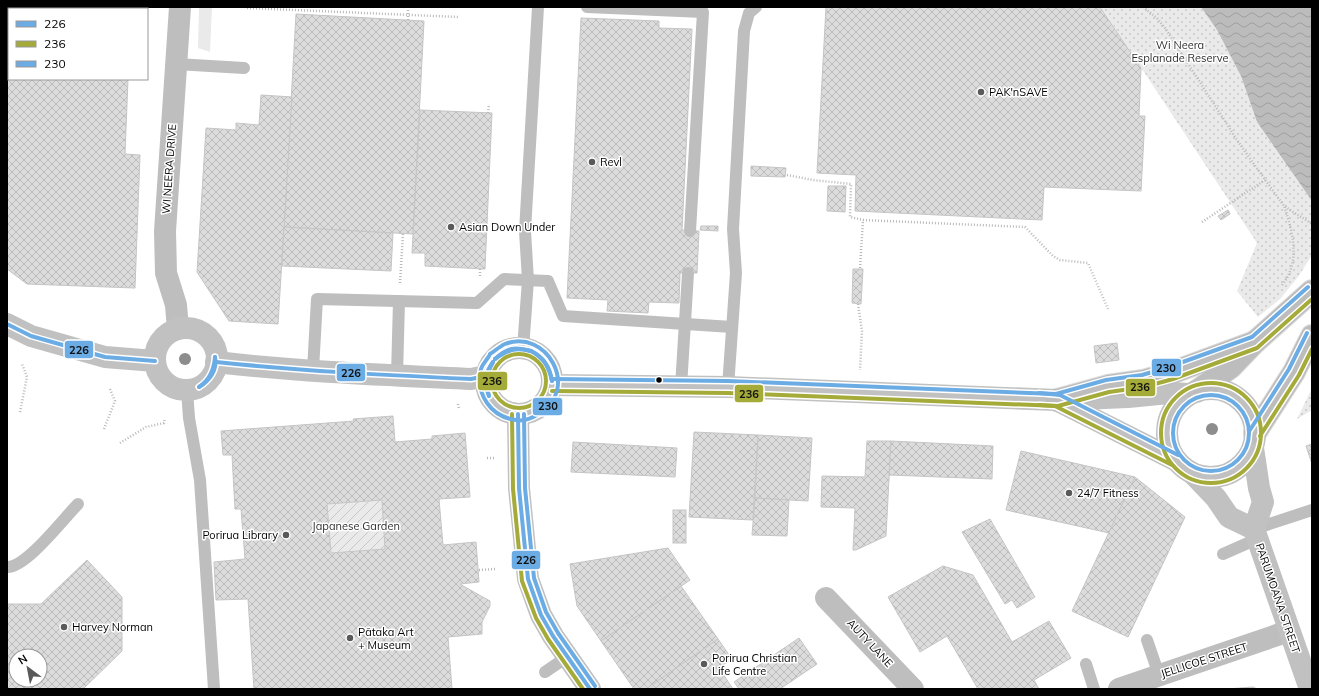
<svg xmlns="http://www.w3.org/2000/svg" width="1319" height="696" font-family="Mulish,sans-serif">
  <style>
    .grass { fill: #eaeaea }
    .park { fill: url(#park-dots) }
    .garden { fill: url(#garden-furrows) }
    .water { fill: url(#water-waves) }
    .building { fill: url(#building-cross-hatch); stroke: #c5c5c5; fill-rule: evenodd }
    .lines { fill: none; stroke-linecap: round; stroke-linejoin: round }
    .primary-casing { stroke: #dbdbdb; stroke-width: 24 }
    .path { stroke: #b8b8b8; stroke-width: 2.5; stroke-dasharray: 1 2; stroke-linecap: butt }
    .lane { stroke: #bebebe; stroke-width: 12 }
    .street { stroke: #bebebe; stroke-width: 22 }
    .secondary { stroke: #c1c1c1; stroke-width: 22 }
    .primary { stroke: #bdbdbd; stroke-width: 22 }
    .bus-1-casing { stroke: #fff; stroke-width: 7 }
    .bus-2-casing { stroke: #fff; stroke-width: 7 }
    .bus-3-casing { stroke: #fff; stroke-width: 7 }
    .bus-1 { stroke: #6cace4; stroke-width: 4 }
    .bus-2 { stroke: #a5ab39; stroke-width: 4 }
    .bus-3 { stroke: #6cace4; stroke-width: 4 }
    .tree { fill: #8d8d8d }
    .poi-dot { fill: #595959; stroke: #fff; stroke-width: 1.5 }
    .bus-dot { fill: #000; stroke: #fff; stroke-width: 1.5 }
    .labels { text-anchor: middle; stroke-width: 3; stroke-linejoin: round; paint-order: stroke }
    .park-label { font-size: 11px; fill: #2f2f2f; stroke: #fff }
    .poi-label { font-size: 11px; fill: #000; stroke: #fff; text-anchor: start }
    .street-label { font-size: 11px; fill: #000; stroke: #fff }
    .line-badge { stroke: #fff; stroke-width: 1.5 }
    .pale-badge-label { font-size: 11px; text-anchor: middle; font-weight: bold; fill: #111 }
  </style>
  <defs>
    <pattern id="park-dots" width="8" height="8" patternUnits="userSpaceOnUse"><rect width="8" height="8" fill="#eaeaea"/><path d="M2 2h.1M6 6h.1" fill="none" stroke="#c7c7c7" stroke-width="1.8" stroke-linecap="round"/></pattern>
    <pattern id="garden-furrows" width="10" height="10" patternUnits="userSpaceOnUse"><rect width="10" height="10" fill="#eaeaea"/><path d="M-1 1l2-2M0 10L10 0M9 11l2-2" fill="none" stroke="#c7c7c7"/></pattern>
    <pattern id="water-waves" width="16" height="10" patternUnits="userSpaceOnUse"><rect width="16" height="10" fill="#bcbcbc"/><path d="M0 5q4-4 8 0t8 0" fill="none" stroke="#a0a0a0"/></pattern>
    <pattern id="building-cross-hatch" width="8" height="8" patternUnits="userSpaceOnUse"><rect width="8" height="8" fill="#dcdcdc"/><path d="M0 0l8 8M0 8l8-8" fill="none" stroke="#bbb"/></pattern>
  </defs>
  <rect width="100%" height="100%" fill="#fff"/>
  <path class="grass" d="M199,7H212L210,52L198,48Z"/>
  <g class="park">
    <path d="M1101,7H1201L1217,30L1241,76L1257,122L1312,201V255L1298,277L1280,299L1258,317L1237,291L1257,243Z"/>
    <path d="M1312,388V410L1297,419Z"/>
  </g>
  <path class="garden" d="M382,500L385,549L331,553L327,504Z"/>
  <path class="water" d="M1201,7H1312V201L1257,122L1241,76L1217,30Z"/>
  <g class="building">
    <path d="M7,7H125V9H9V79H128L125,154L140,155L135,288L27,284L7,269Z"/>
    <path d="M826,7H1100L1141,68L1139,116H1145L1141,191L1044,187L1042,220L855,211L856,175L817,173Z"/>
    <path d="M296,14L424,21L413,234L284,227Z"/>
    <path d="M581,18L659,21V28L692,29L682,230L699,231L697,273H680L679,303L649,302L648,313L607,311L608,300L567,298Z"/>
    <path d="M261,95L292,97L278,324L229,321L197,272L206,128L236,130V123L259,125Z"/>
    <path d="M420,110L492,113L485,269L425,266V253H412Z"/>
    <path d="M751,166L786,168L785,177L751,176Z"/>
    <path d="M828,186H846L845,212L827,211Z"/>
    <path d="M1228,210L1230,214L1221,220L1218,216Z"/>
    <path d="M701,226H718V231L700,230Z"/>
    <path d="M284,227L393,233L391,271L282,266Z"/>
    <path d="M853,269H863L861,304L852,303Z"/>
    <path d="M1117,343L1119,360L1096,363L1094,346Z"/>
    <path d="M393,416L395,442L432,439V436L465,433L470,497L439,499L443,545L476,542L479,582L460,584L465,587L490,601V606L482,622V634L448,637L452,689H254L248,599L216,600L214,562L245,559L241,509H235L232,455H223L221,431L354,421L353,419ZM382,500L385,549L331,553L327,504Z"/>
    <path d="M694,432L758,435L753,520L689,517Z"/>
    <path d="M758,435L812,438L808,501L755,498Z"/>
    <path d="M867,441H891L886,536L856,550H853L855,508L821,507L822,476L865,477Z"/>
    <path d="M891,441L993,446L992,479L889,475Z"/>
    <path d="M573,442L677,448L675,477L571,472Z"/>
    <path d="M1312,444V464L1306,446Z"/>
    <path d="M1021,451L1135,477L1109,533L1006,510Z"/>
    <path d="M1135,477L1185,517L1128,637L1072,611Z"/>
    <path d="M755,498L789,500L787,536L752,535Z"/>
    <rect x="673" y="510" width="13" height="33"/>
    <path d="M990,519L1035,597L1017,608L1012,600L1005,604L962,532Z"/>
    <path d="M668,548L690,580L601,641L577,606L570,564Z"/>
    <path d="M87,560L122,597V651L83,689H7V604H41ZM16,656H40V680H16Z"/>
    <path d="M943,566L973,575L1012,642L1049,621L1071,658L1034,680L1039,689H978L947,636L920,652L888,597Z"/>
    <path d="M681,586L718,639L646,689H634L601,641Z"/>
    <path d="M799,638L817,664L780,689H739L734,682Z"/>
    <path d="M718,639L732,659L719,668L733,689H646Z"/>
    <path d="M1253,687L1257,689H1227Z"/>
  </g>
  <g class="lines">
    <defs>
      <g id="primary">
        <path d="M1197,391L1231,367L1255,342L1312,291"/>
        <path d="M1057,400L1108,386L1143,381L1171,373L1255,342"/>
        <path d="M1255,433L1294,372L1312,336"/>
      </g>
    </defs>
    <use href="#primary" class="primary-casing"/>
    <g class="path">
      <path d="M1143,7L1157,18L1165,28L1241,146L1284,206L1312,224"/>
      <path d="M247,8L459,17"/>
      <path d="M408,20V7"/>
      <path d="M488,113L489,104"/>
      <path d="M787,175L813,180L851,184L850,217L863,220L1025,227L1053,256L1060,260L1088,263L1108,309"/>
      <path d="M1202,222L1265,180"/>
      <path d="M860,268L863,220"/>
      <path d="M480,276V269"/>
      <path d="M400,283L403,234"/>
      <path d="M1282,285C1301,262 1293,232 1284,206"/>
      <path d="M858,304L862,331L860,370"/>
      <path d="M458,404L459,409"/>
      <path d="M20,412L27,377L22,364"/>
      <path d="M104,429L115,401L110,389"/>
      <path d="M120,443L146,427L164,423L165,418"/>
      <path d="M487,458H496"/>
      <path d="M479,570L495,569"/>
    </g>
    <g class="lane">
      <path d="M587,7L703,12L690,231"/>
      <path d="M176,64L244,68"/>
      <path d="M523,349L528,280L525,231L538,7"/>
      <path d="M313,370L317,299L477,303L504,279L548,281L563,316L732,327"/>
      <path d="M397,375L399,301"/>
      <path d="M681,387L688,273"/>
      <path d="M728,387L736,273L733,229L744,31L749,13L756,7"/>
      <path d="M187,390L189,418L200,480L214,689"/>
      <path d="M1254,529L1312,510"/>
      <path d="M1223,554L1257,539"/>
      <path d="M7,567C26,568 64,518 78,504"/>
      <path d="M1147,640L1159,675"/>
      <path d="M1086,664L1094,689"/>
      <path d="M545,672L567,657"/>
    </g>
    <g class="street">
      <path d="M178,329L176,305L166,273L165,231L180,7"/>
      <path d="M826,598L913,689"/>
      <path d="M1119,689L1289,631"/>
    </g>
    <g class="secondary">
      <path d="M7,324L31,336L105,357L155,361"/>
      <circle cx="186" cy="359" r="31"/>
      <circle cx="519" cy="381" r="33"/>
      <path d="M216,362C301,372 386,375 471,379L486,376"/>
      <path d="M552,385L728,387L1057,400L1128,397L1169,393L1190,394"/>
      <circle cx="1211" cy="433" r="44"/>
      <path d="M1058,401L1175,460"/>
      <path d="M518,414L519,488L528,579L541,615L553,636L590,689"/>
      <path d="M1253,448L1259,488L1263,502L1254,529L1310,689"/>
      <path d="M1193,474L1216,498L1229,517L1254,529"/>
    </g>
    <use href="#primary" class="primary"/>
    <defs>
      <g id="bus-1">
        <path d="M7,324L31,336L105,357L155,361"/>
        <path d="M531,351C544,357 550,367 552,381"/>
        <path d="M531,351C544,358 549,367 552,381"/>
        <path d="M495,359C507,348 515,346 531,351"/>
        <path d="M495,359C508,350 515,347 531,351"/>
        <path d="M216,362C301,371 386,375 471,379L486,376"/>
        <path d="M199,387C210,380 214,369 215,357"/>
        <path d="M199,387C209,381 218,370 215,357"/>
        <path d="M489,396C483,382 485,373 493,362"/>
        <path d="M489,396C485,381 486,375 493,362"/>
        <path d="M518,414L519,488L528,579L541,615L553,636L590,689"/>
      </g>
      <g id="bus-2">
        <circle cx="519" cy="381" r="27"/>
        <circle cx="1211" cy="433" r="50"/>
        <path d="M552,391L728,393L1058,406L1109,392L1144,387L1173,379L1257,348L1312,299"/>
        <path d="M1039,405L1055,406L1172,465"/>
        <path d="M512,414L513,489L522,581L536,618L548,639L583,689"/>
        <path d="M1260,436L1299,375L1312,349"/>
      </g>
      <g id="bus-3">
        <path d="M489,356C486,361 482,365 481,369C475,394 491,417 516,420C524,422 532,418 539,414C581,388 546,328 505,344C500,346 495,351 490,354"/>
        <path d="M552,379L728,381L1056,394L1106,380L1142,375L1169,367L1252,337L1308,287"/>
        <path d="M1039,393L1060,395L1178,455"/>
        <circle cx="1211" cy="433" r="38"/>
        <path d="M524,414L525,488L534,578L546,612L558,633L595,686"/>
        <path d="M1250,430L1289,369L1307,333"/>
      </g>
    </defs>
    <use href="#bus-1" class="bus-1-casing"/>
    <use href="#bus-2" class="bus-2-casing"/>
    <use href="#bus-3" class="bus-3-casing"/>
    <use href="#bus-1" class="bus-1"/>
    <use href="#bus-2" class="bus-2"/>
    <use href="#bus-3" class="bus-3"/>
  </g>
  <g class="tree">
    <circle cx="185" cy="359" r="6"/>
    <circle cx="1212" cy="429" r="6"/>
  </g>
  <g class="poi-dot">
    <circle cx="981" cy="92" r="4"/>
    <circle cx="592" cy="162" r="4"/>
    <circle cx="451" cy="227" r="4"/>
    <circle cx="1069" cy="493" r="4"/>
    <circle cx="286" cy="535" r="4"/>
    <circle cx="64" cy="627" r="4"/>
    <circle cx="350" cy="638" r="4"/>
    <circle cx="704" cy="664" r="4"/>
  </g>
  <circle class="bus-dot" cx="659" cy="380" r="3.5"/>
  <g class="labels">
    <g class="park-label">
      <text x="1180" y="49">Wi Neera<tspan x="1180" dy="13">Esplanade Reserve</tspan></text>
      <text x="356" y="530">Japanese Garden</text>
    </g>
    <g class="poi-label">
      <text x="989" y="96">PAK'nSAVE</text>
      <text x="600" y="166">Revl</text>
      <text x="459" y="231">Asian Down Under</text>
      <text x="1077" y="497">24/7 Fitness</text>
      <text x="278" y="539" text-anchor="end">Porirua Library</text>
      <text x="72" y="631">Harvey Norman</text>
      <text x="358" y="636">Pātaka Art<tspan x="358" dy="13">+ Museum</tspan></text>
      <text x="712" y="662">Porirua Christian<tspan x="712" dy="13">Life Centre</tspan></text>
    </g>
    <g class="street-label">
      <text transform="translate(169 169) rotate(-86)" y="4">WI NEERA DRIVE</text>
      <text transform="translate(1278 598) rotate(71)" y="4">PARUMOANA STREET</text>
      <text transform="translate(870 643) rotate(47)" y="4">AUTY LANE</text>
      <text transform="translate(1204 660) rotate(-18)" y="4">JELLICOE STREET</text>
    </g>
  </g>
  <g class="line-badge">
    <rect x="64" y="340" width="30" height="19" rx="4" fill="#6cace4"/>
    <rect x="1151" y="358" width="31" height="19" rx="4" fill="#6cace4"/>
    <rect x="336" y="363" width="30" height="19" rx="4" fill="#6cace4"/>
    <rect x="477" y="371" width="31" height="20" rx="4" fill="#a5ab39"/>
    <rect x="1125" y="378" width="31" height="19" rx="4" fill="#a5ab39"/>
    <rect x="734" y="384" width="30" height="19" rx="4" fill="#a5ab39"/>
    <rect x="532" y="397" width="31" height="19" rx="4" fill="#6cace4"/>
    <rect x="511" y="550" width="30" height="20" rx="4" fill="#6cace4"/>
  </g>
  <g class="pale-badge-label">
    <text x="79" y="354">226</text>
    <text x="1166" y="372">230</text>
    <text x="351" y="377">226</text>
    <text x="492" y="385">236</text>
    <text x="1140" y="391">236</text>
    <text x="749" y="398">236</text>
    <text x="548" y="410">230</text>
    <text x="526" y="564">226</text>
  </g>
  <rect width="1319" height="696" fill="none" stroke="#000000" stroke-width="16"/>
  <rect x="8" y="8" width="140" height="72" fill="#ffffff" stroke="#999999"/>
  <rect x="16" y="21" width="20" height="6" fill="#6cace4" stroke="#999999"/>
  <text x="44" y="28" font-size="12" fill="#000000">226</text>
  <rect x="16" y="41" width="20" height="6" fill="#a5ab39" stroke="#999999"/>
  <text x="44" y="48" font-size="12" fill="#000000">236</text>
  <rect x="16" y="61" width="20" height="6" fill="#6cace4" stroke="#999999"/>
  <text x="44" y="68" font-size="12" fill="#000000">230</text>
  <g transform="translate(28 668) rotate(328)"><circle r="19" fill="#ffffff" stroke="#999999"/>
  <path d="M0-3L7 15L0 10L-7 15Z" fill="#595959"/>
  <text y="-6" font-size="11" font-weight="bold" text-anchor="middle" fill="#000000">N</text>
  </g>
</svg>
